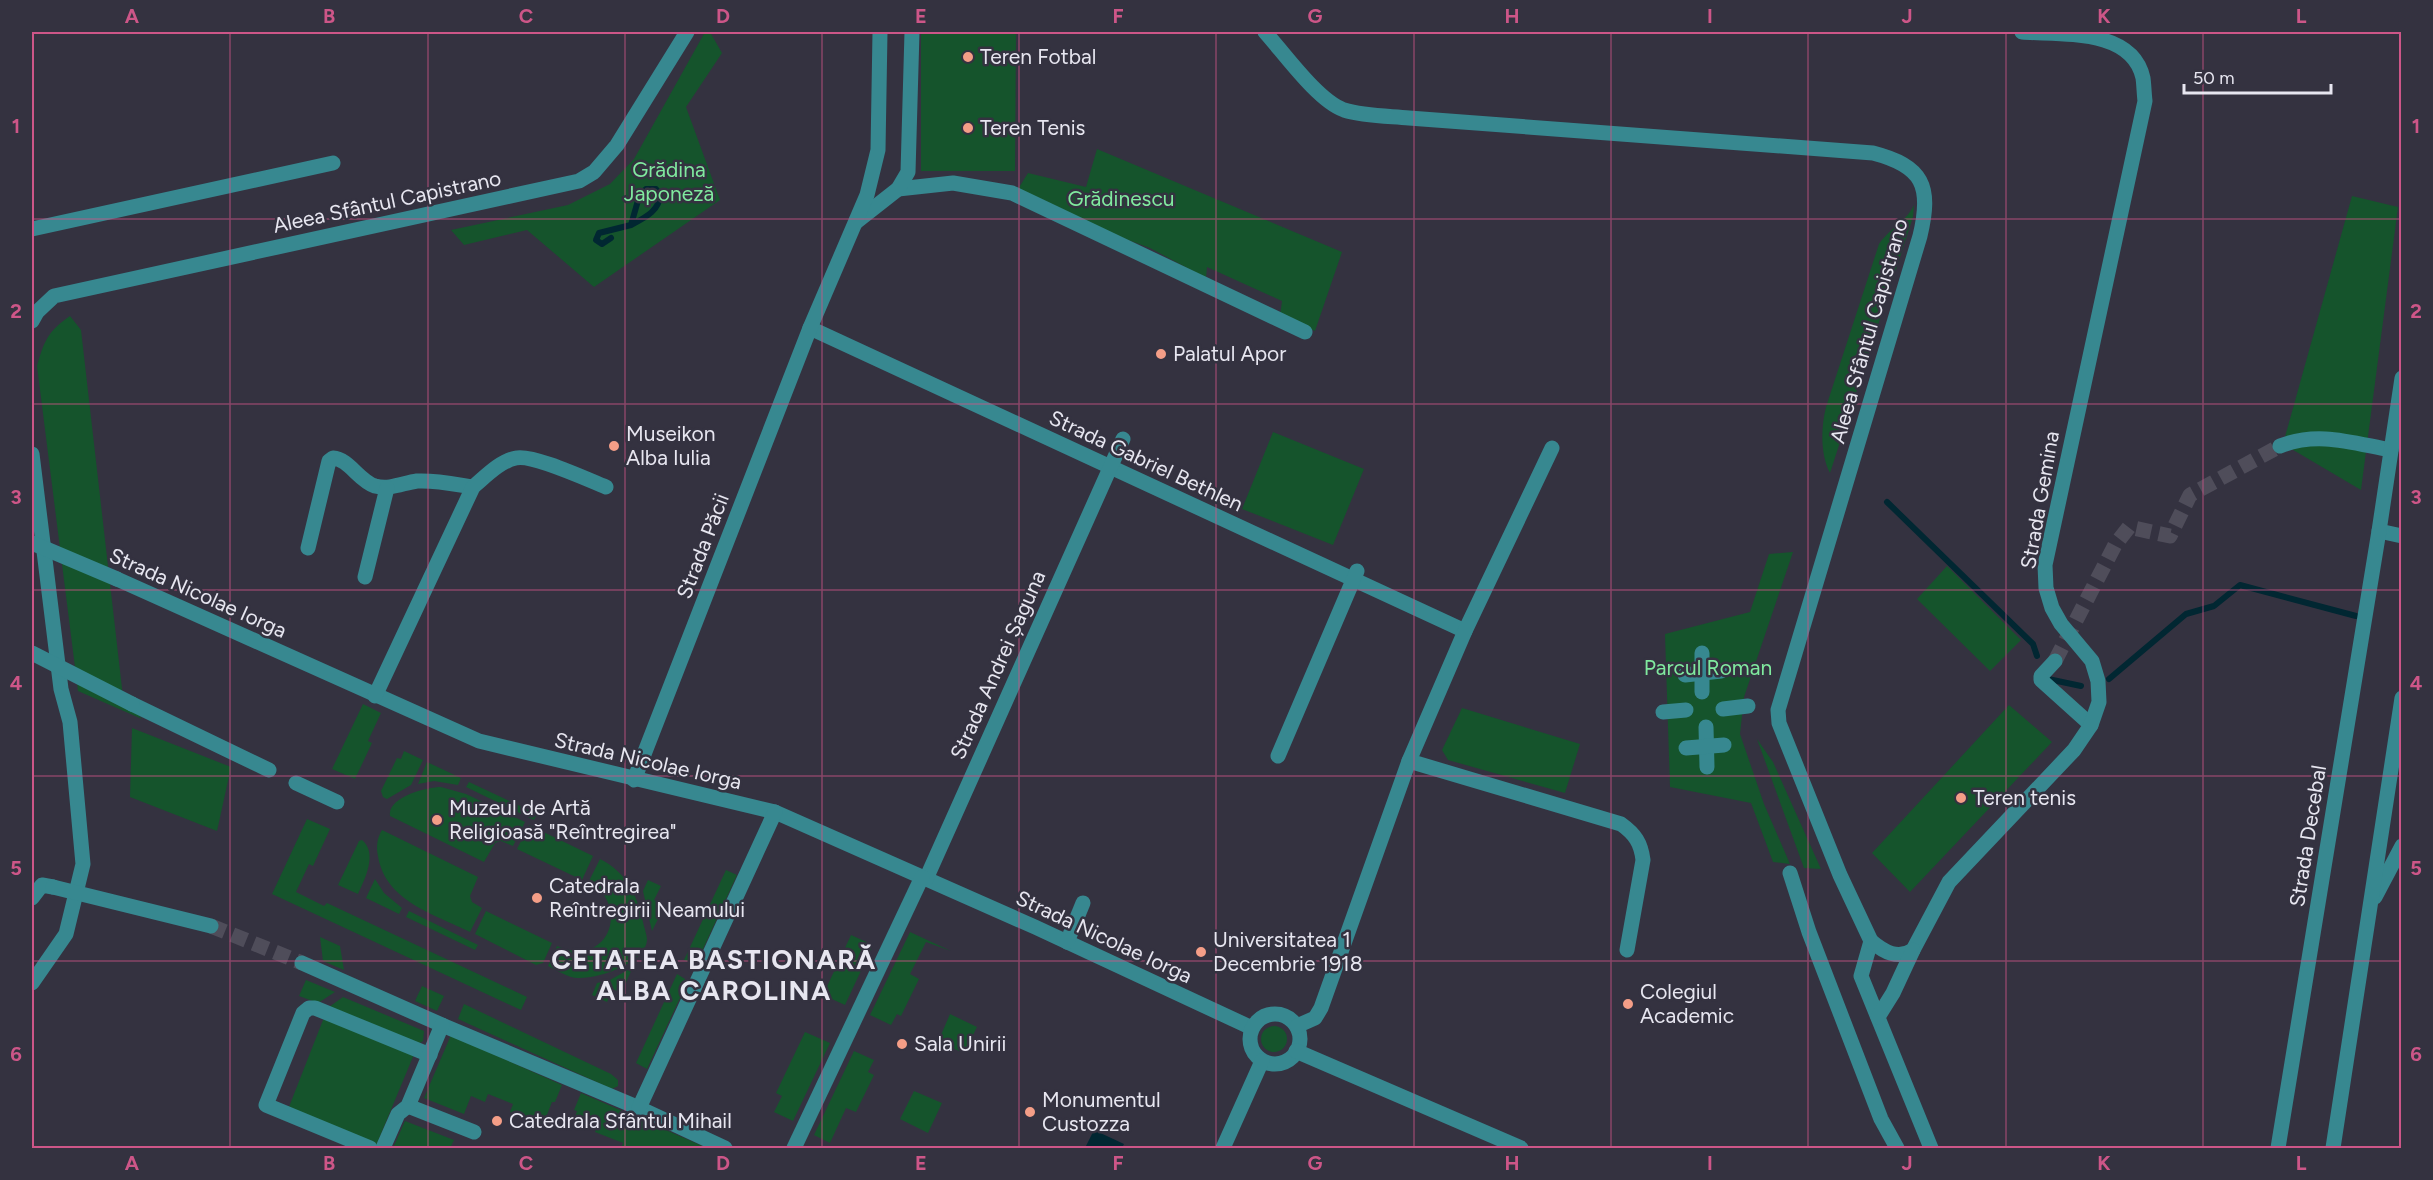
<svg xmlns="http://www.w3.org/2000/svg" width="2433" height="1180" font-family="Figtree,sans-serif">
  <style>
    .green { fill: #15542c }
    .water { fill: #012732 }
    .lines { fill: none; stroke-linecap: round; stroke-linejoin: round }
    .stream { stroke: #012732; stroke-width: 6 }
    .minor-tunnel { stroke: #4f4d5a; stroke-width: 15; stroke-dasharray: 15 8; stroke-linecap: butt }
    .minor { stroke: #378890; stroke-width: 15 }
    .minor-bridge { stroke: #378890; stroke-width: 15 }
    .grid { fill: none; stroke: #cd5688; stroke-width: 1.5; stroke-opacity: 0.55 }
    .poi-dot { fill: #f49e87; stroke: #343240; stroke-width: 2 }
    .labels { text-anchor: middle; stroke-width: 5; stroke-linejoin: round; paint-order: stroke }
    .poi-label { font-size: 21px; fill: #e7e6f0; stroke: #343240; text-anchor: start }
    .park-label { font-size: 21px; fill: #80ea9f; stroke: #343240 }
    .street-label { font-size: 21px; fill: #e7e6f0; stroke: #343240 }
    .district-label { font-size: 27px; font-weight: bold; letter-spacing: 1.5px; fill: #e7e6f0; stroke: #343240 }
    .neatline { fill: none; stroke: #cd5688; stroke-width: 2 }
    .grid-label { font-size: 20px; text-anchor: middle; font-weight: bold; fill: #cd5688 }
  </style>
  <rect width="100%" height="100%" fill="#343240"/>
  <g class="green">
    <path d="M705,32H710L722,53L686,107L720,200L594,287L527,230L464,245L451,230L568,205L610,184L634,159Z"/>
    <path d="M921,32H1016L1015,171H921Z"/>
    <path d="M1097,149L1342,252L1315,331L1280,316L1282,301L1207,267L1206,278L1150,248L1098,229L1018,189L1028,173L1086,187Z"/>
    <path d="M2352,196L2398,207L2361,490L2283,444Z"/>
    <path d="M1914,205L1913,217L1830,473C1820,454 1821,427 1826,407L1879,244C1890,228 1906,222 1914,205Z"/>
    <path d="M70,316L81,330L123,697L142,719L78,691L37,366C44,341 48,331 70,316Z"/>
    <path d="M1273,432L1364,469L1333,545L1242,509Z"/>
    <path d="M1793,552L1744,697L1740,734L1764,804L1790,864L1773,862L1751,803L1670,787L1665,634L1750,612L1769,554Z"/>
    <path d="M1947,566L2021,640L1990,671L1917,599Z"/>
    <path d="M363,704L381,713L368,741L372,743L355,779L332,769Z"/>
    <path d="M2009,705L2052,742L1910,892L1872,853Z"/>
    <path d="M1462,708L1580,744L1565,793L1448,760L1442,750Z"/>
    <path d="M132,728L231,767L217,831L130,797Z"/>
    <path d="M1757,739L1773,762L1821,869L1804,868Z"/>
    <path d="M404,751L423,760L411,785L387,799L383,797L381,791L397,758L401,759Z"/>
    <path d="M427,762L461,778L458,785L434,781L418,784Z"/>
    <path d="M469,782L537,814L534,820L466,787Z"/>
    <path d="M441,787L466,794L525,822L513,846L501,841L495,843L484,862L390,816C387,797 427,787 441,787Z"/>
    <path d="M307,819L330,829L313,866L309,864L296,892L324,906L327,903L527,997L521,1010L272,894Z"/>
    <path d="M529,825L593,856L582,880L517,849Z"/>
    <path d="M382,830L478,877L470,896L472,902L482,908L470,932C434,914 385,901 378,856C376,847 377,838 382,830Z"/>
    <path d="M362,840C378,853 365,879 358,894L338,885L359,841Z"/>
    <path d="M600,859C626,872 637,894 643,922C644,927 647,935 647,940C646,963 598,979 578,978C568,978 557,970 548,966L557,946C607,969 632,908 589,881Z"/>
    <path d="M726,870L737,875L697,962L692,963L684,960Z"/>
    <path d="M375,879L384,893L402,908L399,914L366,898Z"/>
    <path d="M648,880L661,886L654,900L665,905L652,931L643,891Z"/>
    <path d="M409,911L478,945L475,950L406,917Z"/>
    <path d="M486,911L552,943L543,963L536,965L475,934Z"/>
    <path d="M910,932L951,951L926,942L910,974L919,979L901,1016L897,1014L891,1025L870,1015Z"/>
    <path d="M851,935L873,945L845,1005L823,995Z"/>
    <path d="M320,937L340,946L344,970L323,961Z"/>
    <path d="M633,967L621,993L613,989L607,1002L592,995L597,983L610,980Z"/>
    <path d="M677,974L685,979V987L647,1069L636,1063Z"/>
    <path d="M306,980L335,992L318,1003L299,996Z"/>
    <path d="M422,986L444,996L437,1011L415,1001Z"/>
    <path d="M343,997L424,1031L423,1041L418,1044L329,1007Z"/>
    <path d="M464,1004L611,1074L618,1080V1086L612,1089L458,1019Z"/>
    <path d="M950,1014L977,1027L964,1053L938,1042Z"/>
    <path d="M326,1017L415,1052L375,1148L287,1112L323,1020Z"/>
    <circle cx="1274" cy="1039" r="13"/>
    <path d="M805,1032L830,1043L793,1121L774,1112L782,1096L776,1093Z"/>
    <path d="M451,1035L562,1085L555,1102H552L543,1125L510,1112L513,1104L488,1094L485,1102L471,1096L464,1114L424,1098Z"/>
    <path d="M854,1051L874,1060L868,1072L874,1075L856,1112L846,1108L830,1143L814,1135Z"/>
    <path d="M914,1091L942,1103L928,1133L900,1119Z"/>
    <path d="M581,1093L707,1148H621L623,1143L595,1132L597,1127L575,1117L577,1111L574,1110Z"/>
    <path d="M405,1121L454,1140L450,1148H393Z"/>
  </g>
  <path class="water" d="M1094,1130L1124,1144L1122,1148H1085Z"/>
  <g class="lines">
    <g class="stream">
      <path d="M611,238L602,244L596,240L599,233L631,225L639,197L646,189H656L660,194C660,211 644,218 631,225"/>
      <path d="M1887,502L2033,644L2037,656"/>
      <path d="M2048,679L2081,686"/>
      <path d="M2109,679L2186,614L2214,606L2240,585L2356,616"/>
    </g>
    <g class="minor-tunnel">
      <path d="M2055,661L2115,545L2129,527L2170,536L2190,495L2280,446"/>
      <path d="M211,926L302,963"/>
    </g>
    <g class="minor">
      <path d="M1265,32C1284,53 1318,101 1344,110C1364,116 1387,116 1409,118L1873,153C1923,166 1932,186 1920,236L1778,710L1779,723L1840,875L1871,941L1861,976L1931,1148"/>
      <path d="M898,189L953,183L1012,193L1305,332"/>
      <path d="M856,222L898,189L908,172L912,32"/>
      <path d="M32,229L333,163"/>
      <path d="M32,321L37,312L54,296L579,181L594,172L617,145L687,32"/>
      <path d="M810,328L1465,631"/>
      <path d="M2280,446C2318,431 2352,443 2391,450"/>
      <path d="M32,454L61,689L70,722L83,864L66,934L32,983"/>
      <path d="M2379,531L2402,536"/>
      <path d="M308,548L329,461L333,458C349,459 359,481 375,486C390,490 403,483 417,481C436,480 454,484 473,487"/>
      <path d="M365,577L387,488"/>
      <path d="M117,579L479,741L775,812L1035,927L1252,1028"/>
      <path d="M2055,661L2041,676V680L2091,725"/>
      <path d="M1685,675L1721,671"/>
      <path d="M1702,692V653"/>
      <path d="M375,696L473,487C485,477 500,461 516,458C533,454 588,480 606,487"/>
      <path d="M132,704L269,770"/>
      <path d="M1723,709L1748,706"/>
      <path d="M1663,712L1686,710"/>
      <path d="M1706,727L1707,767"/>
      <path d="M1686,748L1724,745"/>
      <path d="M1278,756L1357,571"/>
      <path d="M1409,761L1621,824C1635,834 1641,843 1643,860L1627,950"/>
      <path d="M634,780L810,328L867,195L878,150L880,32"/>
      <path d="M296,783L337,802"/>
      <path d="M1790,873L1809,932L1881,1119L1897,1148"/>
      <path d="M926,879L1123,439"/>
      <path d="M2375,897L2402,846"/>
      <path d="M32,898L42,885L53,887"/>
      <path d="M1871,941C1884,952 1898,960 1913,950L1949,882L2074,750L2091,725L2099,702L2098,681L2092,661L2061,624L2052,608L2046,588L2045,565L2145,101C2144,93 2144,85 2143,78C2132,28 2061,35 2022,32"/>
      <path d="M1067,942L1083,903"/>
      <path d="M302,963L442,1025L639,1108L725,1148"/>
      <circle cx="1275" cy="1039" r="25"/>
      <path d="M1878,1017L1893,993L1913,950"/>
      <path d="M1297,1026L1315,1018L1321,1008L1409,761L1465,631L1552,448"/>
      <path d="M1296,1051L1521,1148"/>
      <path d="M408,1106L474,1132"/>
      <path d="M639,1108L775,812"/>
      <path d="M370,1148L266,1105L303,1013L309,1008H315L430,1055"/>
      <path d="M383,1148L398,1114L408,1106L442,1025"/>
      <path d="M794,1148L922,877"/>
      <path d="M1223,1148L1262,1061"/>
      <path d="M2278,1148L2379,531L2402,378"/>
      <path d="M2333,1148L2402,698"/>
    </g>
    <g class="minor-bridge">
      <path d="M32,543L117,579"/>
      <path d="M32,653L132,704"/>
      <path d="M53,887L211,926"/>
    </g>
  </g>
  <path class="grid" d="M230,32V1148M428,32V1148M625,32V1148M822,32V1148M1019,32V1148M1216,32V1148M1414,32V1148M1611,32V1148M1808,32V1148M2006,32V1148M2203,32V1148M32,219H2402M32,404H2402M32,590H2402M32,776H2402M32,961H2402"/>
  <g class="poi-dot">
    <circle cx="968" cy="57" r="6"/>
    <circle cx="968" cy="128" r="6"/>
    <circle cx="1161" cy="354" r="6"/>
    <circle cx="614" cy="446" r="6"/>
    <circle cx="1961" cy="798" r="6"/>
    <circle cx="437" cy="820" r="6"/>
    <circle cx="537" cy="898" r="6"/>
    <circle cx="1201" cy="952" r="6"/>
    <circle cx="1628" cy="1004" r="6"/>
    <circle cx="902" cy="1044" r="6"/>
    <circle cx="1030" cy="1112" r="6"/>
    <circle cx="497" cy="1121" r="6"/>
  </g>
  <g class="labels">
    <g class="poi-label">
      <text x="980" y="64">Teren Fotbal</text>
      <text x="980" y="135">Teren Tenis</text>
      <text x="1173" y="361">Palatul Apor</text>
      <text x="626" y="441">Museikon<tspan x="626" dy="24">Alba Iulia</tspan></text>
      <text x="1973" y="805">Teren tenis</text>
      <text x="449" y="815">Muzeul de Artă<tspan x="449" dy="24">Religioasă "Reîntregirea"</tspan></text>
      <text x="549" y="893">Catedrala<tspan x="549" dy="24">Reîntregirii Neamului</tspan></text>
      <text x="1213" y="947">Universitatea 1<tspan x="1213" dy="24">Decembrie 1918</tspan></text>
      <text x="1640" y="999">Colegiul<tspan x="1640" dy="24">Academic</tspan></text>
      <text x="914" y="1051">Sala Unirii</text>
      <text x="1042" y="1107">Monumentul<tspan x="1042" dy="24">Custozza</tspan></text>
      <text x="509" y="1128">Catedrala Sfântul Mihail</text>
    </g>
    <g class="park-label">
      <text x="669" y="177">Grădina<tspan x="669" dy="24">Japoneză</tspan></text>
      <text x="1121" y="206">Grădinescu</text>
      <text x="1708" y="675">Parcul Roman</text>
    </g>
    <g class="street-label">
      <text transform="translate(387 202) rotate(-12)" y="7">Aleea Sfântul Capistrano</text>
      <text transform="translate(1869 331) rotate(-74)" y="7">Aleea Sfântul Capistrano</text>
      <text transform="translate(1146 461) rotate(25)" y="7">Strada Gabriel Bethlen</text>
      <text transform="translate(2040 500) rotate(-80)" y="7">Strada Gemina</text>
      <text transform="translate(703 546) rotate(-69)" y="7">Strada Păcii</text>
      <text transform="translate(198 593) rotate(24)" y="7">Strada Nicolae Iorga</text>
      <text transform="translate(998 665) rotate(-66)" y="7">Strada Andrei Șaguna</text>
      <text transform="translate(648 761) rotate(13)" y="7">Strada Nicolae Iorga</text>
      <text transform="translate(2308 836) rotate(-81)" y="7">Strada Decebal</text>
      <text transform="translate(1104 937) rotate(25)" y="7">Strada Nicolae Iorga</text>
    </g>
    <g class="district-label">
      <text x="714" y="969">CETATEA BASTIONARĂ<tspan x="714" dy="31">ALBA CAROLINA</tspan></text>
    </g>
  </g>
  <rect width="2433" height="1180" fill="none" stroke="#343240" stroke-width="66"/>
  <path d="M2184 84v9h147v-9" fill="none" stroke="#e7e6f0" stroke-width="3"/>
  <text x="2193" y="84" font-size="18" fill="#e7e6f0" stroke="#343240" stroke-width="4.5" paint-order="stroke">50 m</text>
  <rect x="33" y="33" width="2367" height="1114" class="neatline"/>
  <g class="grid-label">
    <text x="132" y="23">A</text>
    <text x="329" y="23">B</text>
    <text x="526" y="23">C</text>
    <text x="723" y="23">D</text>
    <text x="921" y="23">E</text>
    <text x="1118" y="23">F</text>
    <text x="1315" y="23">G</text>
    <text x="1512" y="23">H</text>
    <text x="1710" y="23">I</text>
    <text x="1907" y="23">J</text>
    <text x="2104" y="23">K</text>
    <text x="2301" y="23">L</text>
    <text x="16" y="133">1</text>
    <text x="2416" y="133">1</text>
    <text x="16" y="318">2</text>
    <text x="2416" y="318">2</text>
    <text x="16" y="504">3</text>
    <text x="2416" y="504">3</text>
    <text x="16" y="690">4</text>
    <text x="2416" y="690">4</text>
    <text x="16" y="875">5</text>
    <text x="2416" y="875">5</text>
    <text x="16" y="1061">6</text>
    <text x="2416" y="1061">6</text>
    <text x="132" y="1170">A</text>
    <text x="329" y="1170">B</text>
    <text x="526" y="1170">C</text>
    <text x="723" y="1170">D</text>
    <text x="921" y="1170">E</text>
    <text x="1118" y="1170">F</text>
    <text x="1315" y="1170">G</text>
    <text x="1512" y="1170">H</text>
    <text x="1710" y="1170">I</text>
    <text x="1907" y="1170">J</text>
    <text x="2104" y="1170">K</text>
    <text x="2301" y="1170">L</text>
  </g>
</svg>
